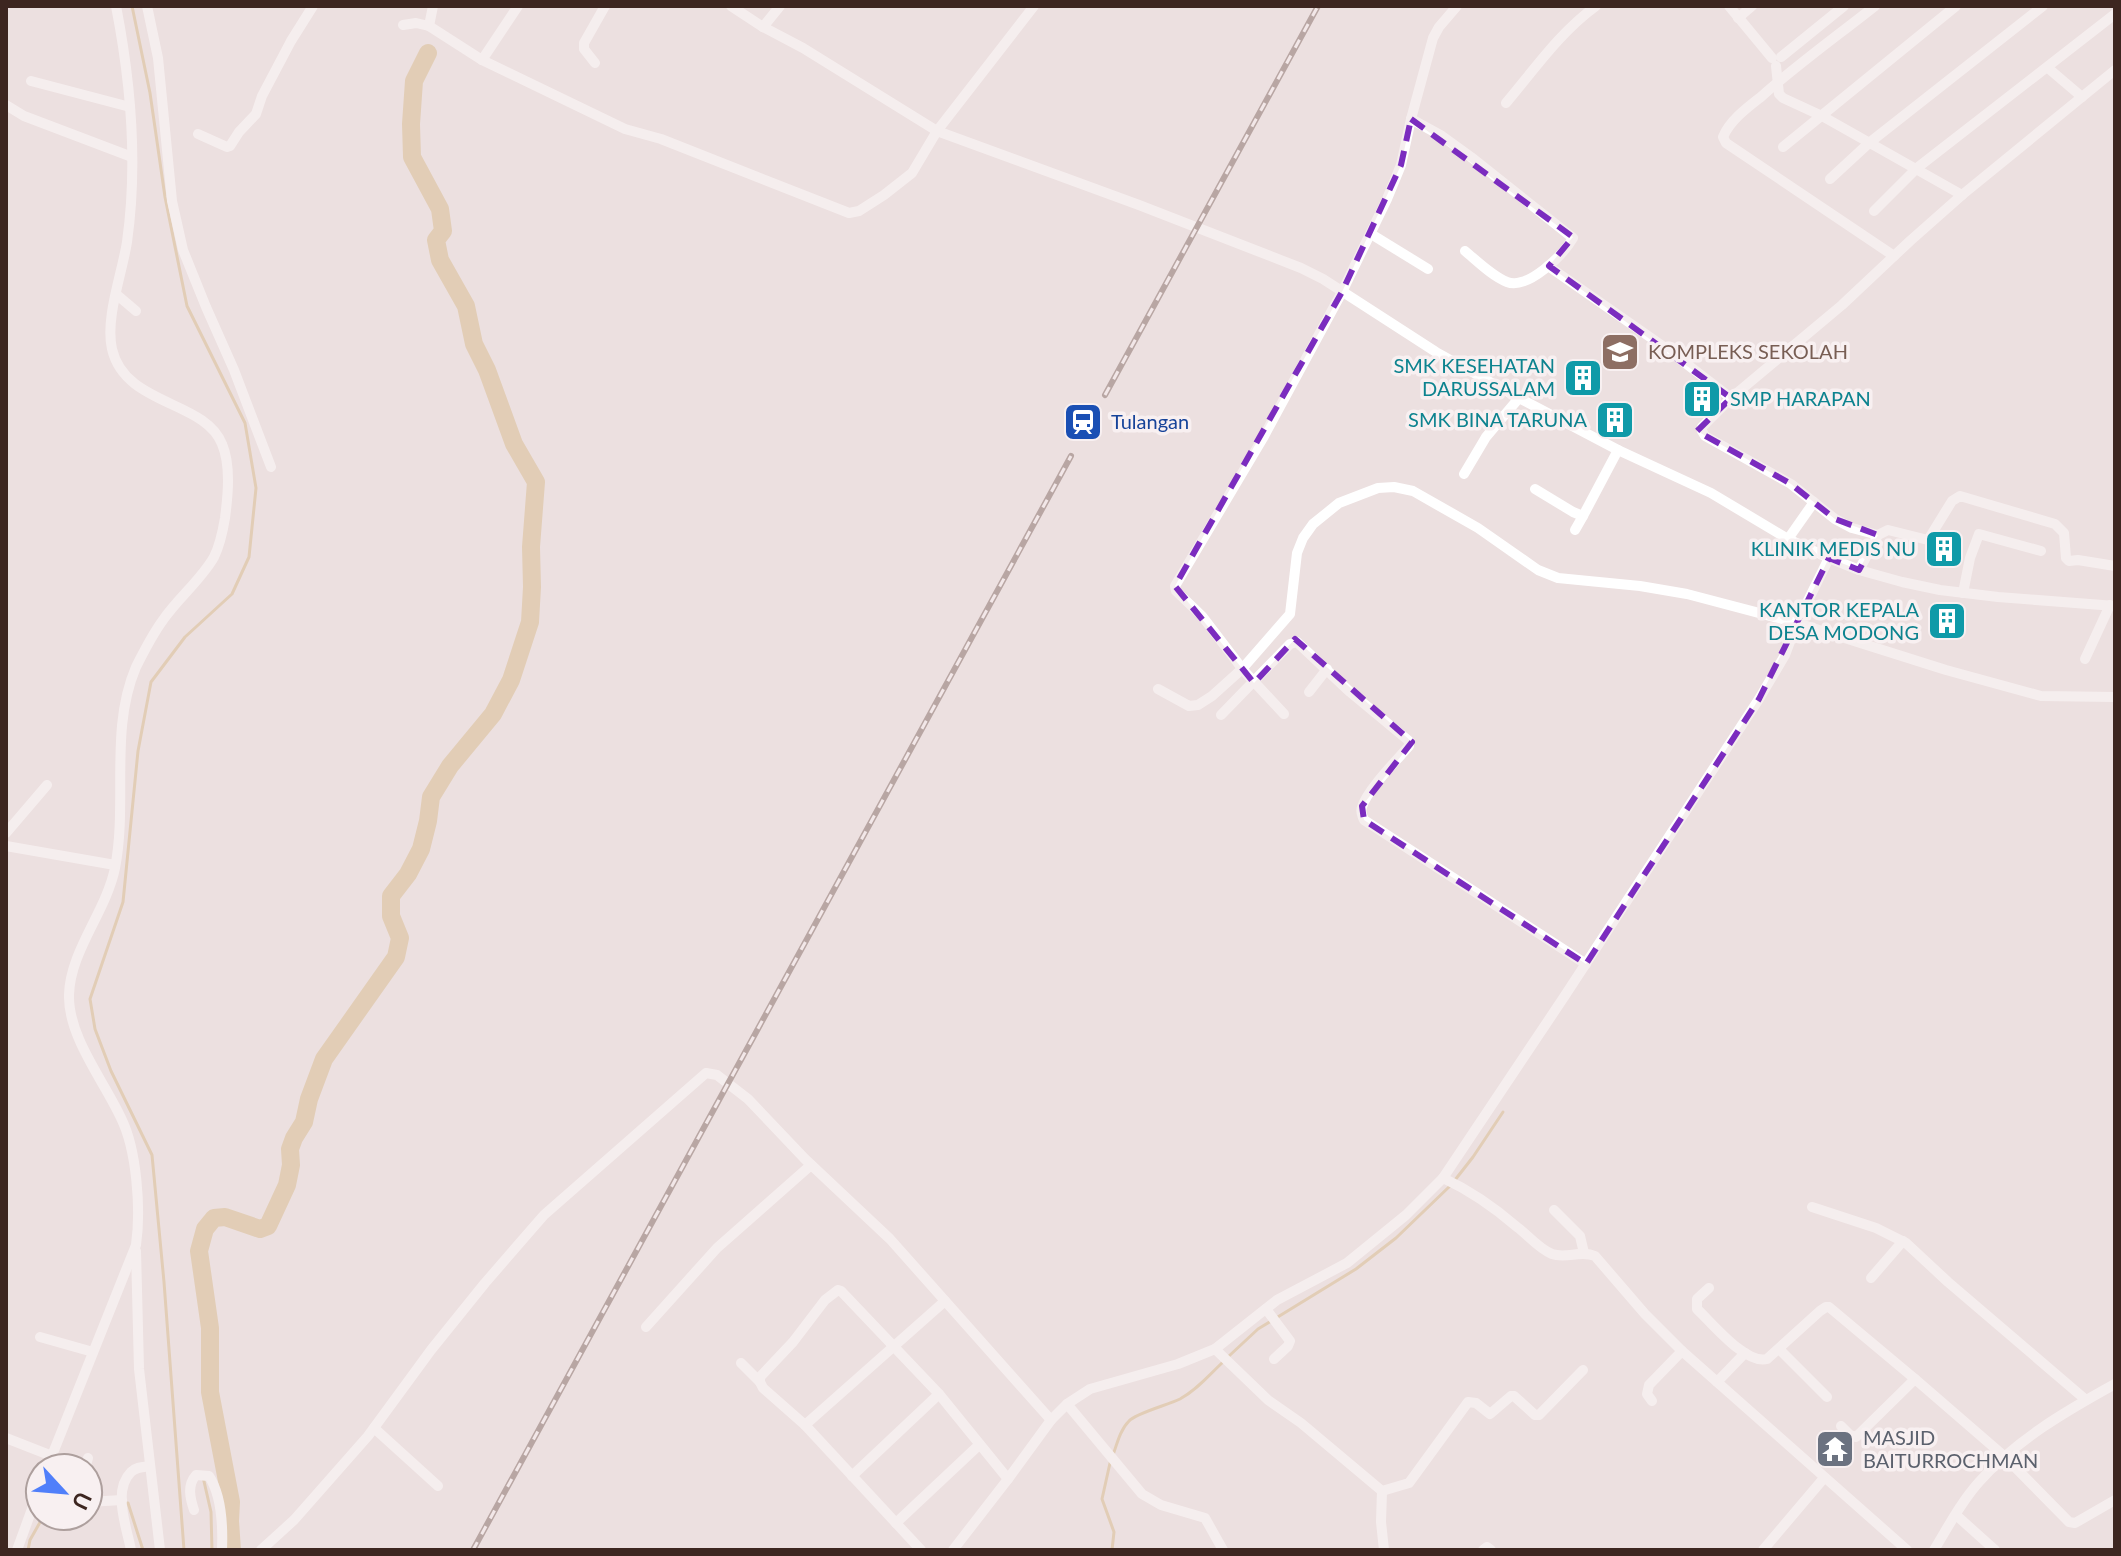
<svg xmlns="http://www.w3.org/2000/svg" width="2121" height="1556" font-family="Lato,sans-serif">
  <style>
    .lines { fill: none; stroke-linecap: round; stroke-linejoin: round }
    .stream { stroke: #d4b784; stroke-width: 3 }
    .river { stroke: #d4b784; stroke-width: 18 }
    .minor { stroke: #fff; stroke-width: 10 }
    .rail-casing { stroke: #79605a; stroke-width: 6 }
    .rail { stroke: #f8f0f1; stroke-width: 3; stroke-dasharray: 9; stroke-linecap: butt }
    .marked { fill: none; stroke: #7b2cbf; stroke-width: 6; stroke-dasharray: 16 10; stroke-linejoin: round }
    .labels { text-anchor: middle; stroke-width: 7; stroke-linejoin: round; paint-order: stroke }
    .education-label { font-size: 20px; fill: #785e54; stroke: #f8f0f1; text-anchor: start }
    .culture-label { font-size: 20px; fill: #0d838f; stroke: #f8f0f1; text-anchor: end }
    .transit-label { font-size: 20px; fill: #164399; stroke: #f8f0f1; text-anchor: start }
    .worship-label { font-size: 20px; fill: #5b616d; stroke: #f8f0f1; text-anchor: start }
  </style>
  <rect width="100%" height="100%" fill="#ece0e0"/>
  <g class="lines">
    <g class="stream">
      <path d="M132,6L150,93L165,197L187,306L245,423L256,488L249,557L232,594L185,637L151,682L138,751L123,902L90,999L95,1029L111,1071L152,1155L164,1282L184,1550"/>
      <path d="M1455,1180L1473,1157L1503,1112"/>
      <path d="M1229,1356L1258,1329L1356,1269L1396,1238L1450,1186"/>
      <path d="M1113,1455C1117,1444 1120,1430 1129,1421C1136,1413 1168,1405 1180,1399C1198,1389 1209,1375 1223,1362"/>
      <path d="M1110,1463L1102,1499L1114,1532L1112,1550"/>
      <path d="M203,1477L211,1512L212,1550"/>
      <path d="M124,1503H128L143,1550"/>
      <path d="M28,1550L30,1540L43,1517L46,1516"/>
    </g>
    <path class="river" d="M232,1550L230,1521L231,1502L210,1392V1328L199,1251L205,1229L214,1218L225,1217L260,1229L268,1226L287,1185L291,1165L290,1149L294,1138L304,1122L309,1099L324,1059L396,957L400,938L391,916V896L408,874L421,849L428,821L431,797L450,766L493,714L511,680L530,622L532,587L531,547L536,482L514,444L487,370L474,344L466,306L440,260L436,240L443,231L440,209L412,157L411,124L414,81L428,53"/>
    <g class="minor">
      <path d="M147,6L158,58L172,201L183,250L206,307L234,370L271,467"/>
      <path d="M518,6L482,60L625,129L661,139L849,213L859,211L884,195L912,173L937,131L1034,6"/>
      <path d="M731,6L763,27L803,48L937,131L1139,205L1301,268L1323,279L1436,352L1519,398L1618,450L1711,493L1788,539L1829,558L1859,570L1902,582L1940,590L1998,597L2115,606"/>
      <path d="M1729,6L1772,58"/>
      <path d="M1875,6C1837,36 1798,64 1762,96C1748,107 1730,120 1723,137L1726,143L1894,256"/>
      <path d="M1738,18L1752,6"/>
      <path d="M403,25L416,23L429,26L482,60"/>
      <path d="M429,26L433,6"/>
      <path d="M763,27L780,6"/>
      <path d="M1781,57L1844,6"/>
      <path d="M595,63L584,49V43L605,6"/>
      <path d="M1776,66L1779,94L1783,98L1822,116L1962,195"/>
      <path d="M2048,68L2082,97"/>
      <path d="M31,81L130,107"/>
      <path d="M1506,103C1534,70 1560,32 1596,6"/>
      <path d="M6,105L24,116L132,157"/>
      <path d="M1411,119L1442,136L1471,157L1573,238C1563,255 1528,290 1507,282C1492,276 1477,261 1465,251"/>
      <path d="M198,134L227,147L230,146L239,132L256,114L262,96L291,41L313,6"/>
      <path d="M1783,147L1956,6"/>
      <path d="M1830,179L1869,143L2043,6"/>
      <path d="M1874,211L1917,168L2115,14"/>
      <path d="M1371,234L1428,269"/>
      <path d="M1548,266L1667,349L1731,398"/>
      <path d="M116,294L136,311"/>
      <path d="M1464,474L1486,437L1519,398"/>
      <path d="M1535,489L1573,512L1583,516L1618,450"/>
      <path d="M1575,530L1583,516"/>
      <path d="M1878,535L1852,528L1835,519L1791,484L1705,436L1702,431V427L1731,398L1842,305L1910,241L1962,195L2115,70"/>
      <path d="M1788,539L1814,502"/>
      <path d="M1859,570L1878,535L1888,530L1928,540L1952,501L1960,496L2055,524L2064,533L2066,558L2069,561L2078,560L2115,566"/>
      <path d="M1963,593L1970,558L1979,534L2041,551"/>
      <path d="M2085,659L2110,605"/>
      <path d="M1158,689L1189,706L1198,705L1212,696L1242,669L1290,614L1297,553L1303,538L1313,524L1339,503L1378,488L1394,487L1413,491L1478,528L1538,570L1558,578L1640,586L1687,594L1797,623L1946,670L2041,696L2115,697"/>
      <path d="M1309,692L1327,669"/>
      <path d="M1284,714L1244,671L1202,616L1176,591L1175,586L1263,438L1342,292L1387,199L1401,165L1411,119L1433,38L1439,27L1457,6"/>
      <path d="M1221,715L1290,644L1297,642L1350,692L1409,741V746C1397,760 1367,790 1362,807C1360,813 1362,814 1364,820L1586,964"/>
      <path d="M6,833L47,785"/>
      <path d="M6,846L115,865"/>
      <path d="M1443,1178L1564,997L1759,699L1785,655L1797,623L1829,558"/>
      <path d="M1812,1207L1876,1228L1906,1243L1948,1282L2086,1400"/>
      <path d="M1554,1210L1580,1236L1584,1253"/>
      <path d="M136,1251L139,1369L160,1550"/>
      <path d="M1871,1278L1903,1241"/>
      <path d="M1709,1288L1697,1299V1309C1712,1323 1746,1365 1767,1359L1820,1311L1826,1307H1829L1915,1379"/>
      <path d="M1266,1309L1290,1341L1288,1346L1274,1359"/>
      <path d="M646,1327L717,1248L811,1165"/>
      <path d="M40,1337L93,1352"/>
      <path d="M1779,1349L1827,1397"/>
      <path d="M741,1363L760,1382"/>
      <path d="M1583,1370L1539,1415H1535L1514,1396H1511L1490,1414L1476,1403L1468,1402L1409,1483L1382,1491L1301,1423L1268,1400L1215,1349L1277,1300L1347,1263L1406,1215L1443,1178C1469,1190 1495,1208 1517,1227C1528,1235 1539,1249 1552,1254C1566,1259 1581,1250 1595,1256L1645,1314L1682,1351L1907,1550"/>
      <path d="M1717,1382L1745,1353"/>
      <path d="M1652,1401L1647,1394L1649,1385L1682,1351"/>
      <path d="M1067,1404L1142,1494L1161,1505L1205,1518L1223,1550"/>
      <path d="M805,1425L763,1388L760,1382V1377L793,1342L825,1300L838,1290L841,1291L939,1394L1008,1479"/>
      <path d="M1841,1426L1850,1435L1856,1437L1915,1379L2004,1456L2069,1522L2075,1523L2115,1500"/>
      <path d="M374,1428L438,1486"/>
      <path d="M6,1438L52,1456"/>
      <path d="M47,1468L136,1245C141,1210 137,1150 121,1118C104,1081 68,1037 69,995C70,951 106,912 115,868C128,802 109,730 136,667C144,651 152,635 163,620C178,598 201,580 214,557C220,545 223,530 225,518C228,495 231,465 222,444C205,400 125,406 112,349C105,318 122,274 127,242C138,164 131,83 116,6"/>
      <path d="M85,1468L88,1458"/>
      <path d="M852,1476L939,1394"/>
      <path d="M1382,1491L1381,1522L1384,1550"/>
      <path d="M88,1502L122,1500"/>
      <path d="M194,1510C190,1498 187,1485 196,1475L209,1476C222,1496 223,1526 222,1550"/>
      <path d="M1956,1515L1995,1550"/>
      <path d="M896,1523L979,1445"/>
      <path d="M17,1550L40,1487"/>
      <path d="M131,1550C127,1528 112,1491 131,1472C136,1467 143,1467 150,1466"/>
      <path d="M261,1550L294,1520L368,1436L431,1350L485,1283L544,1215L706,1073L717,1075L748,1099L805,1159L890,1239L1051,1420"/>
      <path d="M921,1550L805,1425L945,1301"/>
      <path d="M953,1550L1008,1479L1051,1420L1067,1404L1090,1389L1178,1364L1215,1349"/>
      <path d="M1483,1550L1487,1547L1491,1550"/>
      <path d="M1763,1550L1824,1478"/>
      <path d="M1934,1550C1948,1527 1961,1502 1979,1482C2016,1440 2066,1411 2115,1384"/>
    </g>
    <defs>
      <g id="rail">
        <path d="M1105,395L1318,6"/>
        <path d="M473,1550L1071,456"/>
      </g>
    </defs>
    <use href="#rail" class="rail-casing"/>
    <use href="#rail" class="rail"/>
  </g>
  <path d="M0 0H2121V1556H0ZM1411,119L1573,237L1549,266L1731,398L1697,431L1791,484L1835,519L1878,535L1859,570L1829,558L1759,699L1586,964L1364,820L1362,806L1412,742L1295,639L1254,683L1175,586L1342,292L1401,165Z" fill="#ece0e0" fill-opacity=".55" fill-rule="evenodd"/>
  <path class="marked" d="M1411,119L1573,237L1549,266L1731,398L1697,431L1791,484L1835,519L1878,535L1859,570L1829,558L1759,699L1586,964L1364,820L1362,806L1412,742L1295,639L1254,683L1175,586L1342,292L1401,165Z"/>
  <defs>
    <symbol id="school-square" viewBox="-11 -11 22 22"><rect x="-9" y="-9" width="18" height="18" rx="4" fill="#8d6e63" stroke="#f8f0f1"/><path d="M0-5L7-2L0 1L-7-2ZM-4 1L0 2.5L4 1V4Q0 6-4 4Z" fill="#fff"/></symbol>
    <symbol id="building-square" viewBox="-11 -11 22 22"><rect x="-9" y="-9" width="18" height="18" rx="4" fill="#0f9aa8" stroke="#f8f0f1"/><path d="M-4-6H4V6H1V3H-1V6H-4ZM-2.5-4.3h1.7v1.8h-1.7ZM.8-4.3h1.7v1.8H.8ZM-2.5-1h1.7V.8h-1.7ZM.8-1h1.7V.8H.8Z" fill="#fff"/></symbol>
    <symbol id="station-square" viewBox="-11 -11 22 22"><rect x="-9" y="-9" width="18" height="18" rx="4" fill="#1a4fb4" stroke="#f8f0f1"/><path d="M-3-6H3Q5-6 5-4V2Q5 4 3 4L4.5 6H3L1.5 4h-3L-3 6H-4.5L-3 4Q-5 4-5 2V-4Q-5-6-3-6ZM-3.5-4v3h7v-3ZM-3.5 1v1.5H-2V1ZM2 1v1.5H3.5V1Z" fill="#fff"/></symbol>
    <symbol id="temple-square" viewBox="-11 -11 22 22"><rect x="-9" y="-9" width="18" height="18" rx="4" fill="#6b7280" stroke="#f8f0f1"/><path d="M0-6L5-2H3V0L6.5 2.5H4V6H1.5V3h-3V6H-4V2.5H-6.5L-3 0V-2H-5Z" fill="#fff"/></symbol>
  </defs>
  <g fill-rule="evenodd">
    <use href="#school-square" x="1598" y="330" width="44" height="44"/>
    <use href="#building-square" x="1561" y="356" width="44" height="44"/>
    <use href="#building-square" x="1680" y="377" width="44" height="44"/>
    <use href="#building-square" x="1593" y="398" width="44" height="44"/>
    <use href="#station-square" x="1061" y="400" width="44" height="44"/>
    <use href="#building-square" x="1922" y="527" width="44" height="44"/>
    <use href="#building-square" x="1925" y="599" width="44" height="44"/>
    <use href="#temple-square" x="1813" y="1427" width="44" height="44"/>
  </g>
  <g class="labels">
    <g class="education-label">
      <text x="1648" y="359">KOMPLEKS SEKOLAH</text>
    </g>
    <g class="culture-label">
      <text x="1555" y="373">SMK KESEHATAN<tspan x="1555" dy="23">DARUSSALAM</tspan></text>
      <text x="1730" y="406" text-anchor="start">SMP HARAPAN</text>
      <text x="1587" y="427">SMK BINA TARUNA</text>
      <text x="1916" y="556">KLINIK MEDIS NU</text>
      <text x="1919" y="617">KANTOR KEPALA<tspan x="1919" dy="23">DESA MODONG</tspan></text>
    </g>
    <g class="transit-label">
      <text x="1111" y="429">Tulangan</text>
    </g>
    <g class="worship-label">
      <text x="1863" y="1445">MASJID<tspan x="1863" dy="23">BAITURROCHMAN</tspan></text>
    </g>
  </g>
  <rect width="2121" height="1556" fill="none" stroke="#3d2620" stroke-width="16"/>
  <g transform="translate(64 1492) rotate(116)"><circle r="38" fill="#f8f0f1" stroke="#ad9f9d" stroke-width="2"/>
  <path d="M0-6L14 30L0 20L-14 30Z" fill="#507ffa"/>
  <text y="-12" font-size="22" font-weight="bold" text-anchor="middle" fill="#3d2620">U</text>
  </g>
</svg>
